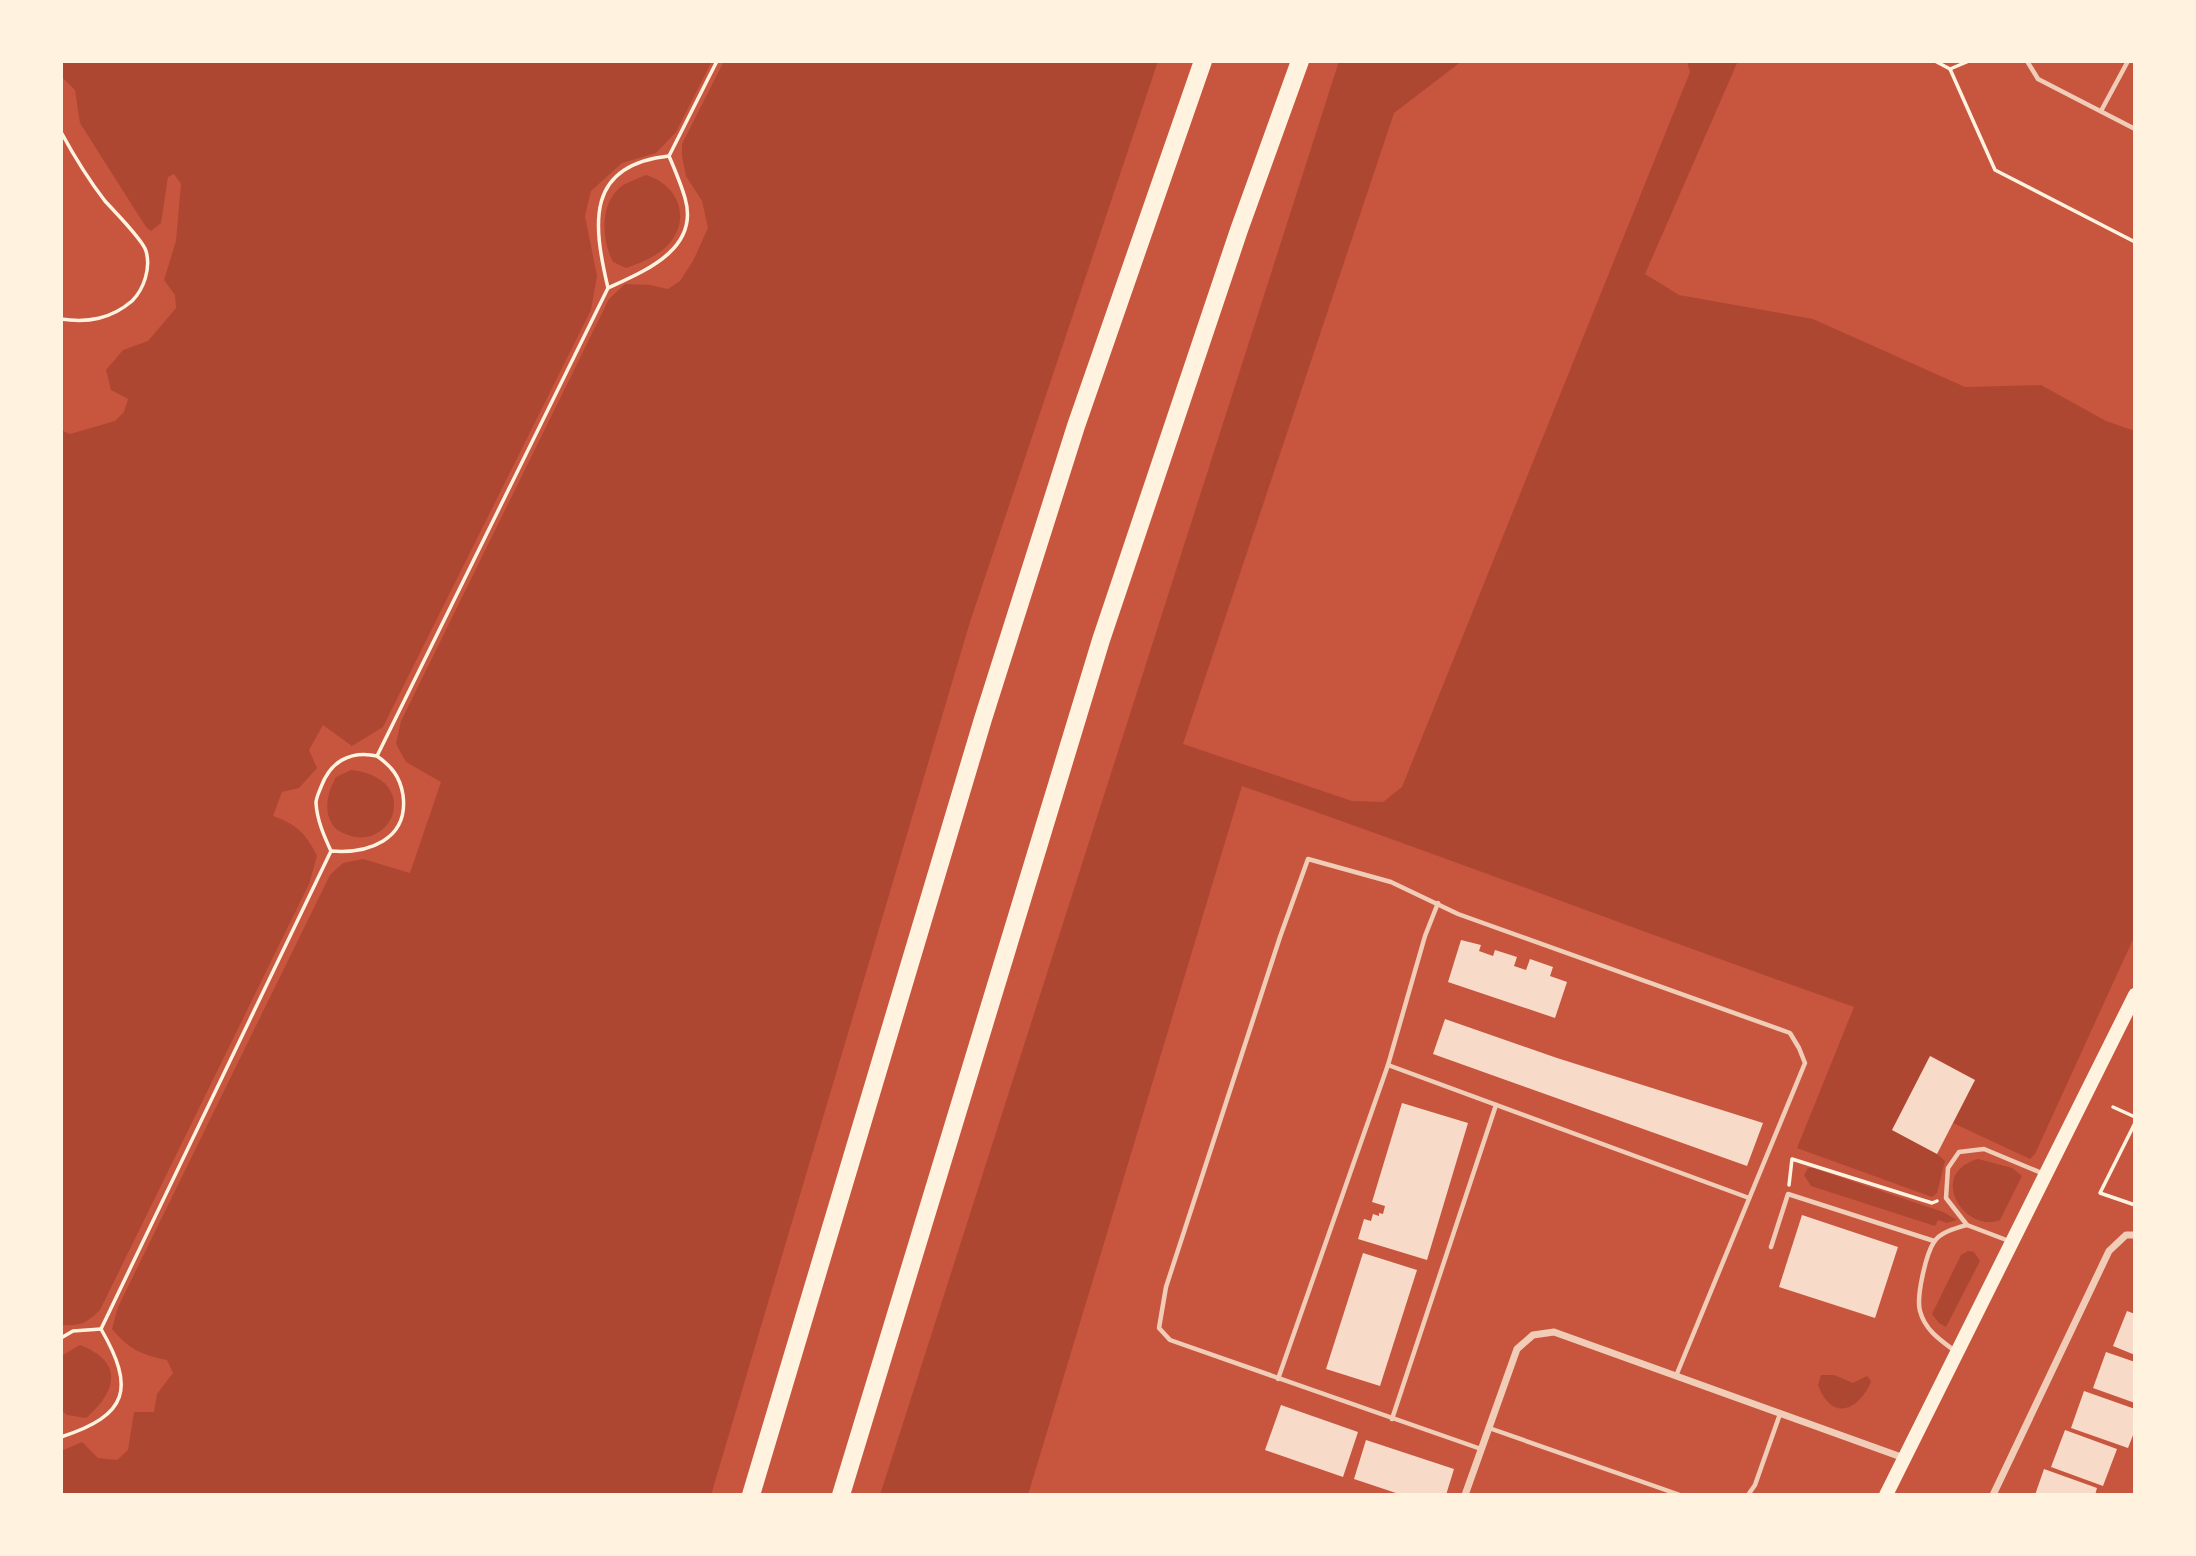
<svg xmlns="http://www.w3.org/2000/svg" width="2196" height="1556" font-family="Literata,serif">
  <style>
    .green { fill: #ae4732 }
    .building { fill: #f7dbc8 }
    .lines { fill: none; stroke-linecap: round; stroke-linejoin: round }
    .path { stroke: #fff3e0; stroke-width: 3.5 }
    .service { stroke: #f1ccb7; stroke-width: 4.5 }
    .minor { stroke: #f1ccb7; stroke-width: 7 }
    .secondary { stroke: #fff3e0; stroke-width: 14 }
    .motorway { stroke: #fff3e0; stroke-width: 18 }
  </style>
  <rect width="100%" height="100%" fill="#c8553d"/>
  <g class="green">
    <path d="M61,61H712L676,132L656,153L622,163L591,191L585,216L597,276L591,310L383,727L352,746L323,725L309,750L317,768L299,788L282,792L273,816C296,824 306,833 317,856L309,884L100,1310C87,1323 81,1326 61,1325V430L70,434L115,421L124,412L128,399L111,390L106,370L123,350L148,341L176,308L175,295L164,280L176,241L181,184L174,174L168,177L161,223L151,231L146,227L80,123L75,90L61,76Z"/>
    <path d="M724,61H1158L970,622L711,1495H61V1451L82,1442L98,1458L117,1460L128,1450L134,1412H154L157,1394L173,1373L167,1360C141,1355 129,1349 112,1329L118,1307L330,875L343,863L363,859L410,873L441,782L406,762L396,744L401,721L609,299L625,284L650,285L668,289L680,281L693,261L708,228L702,201L686,176L682,156V144Z"/>
    <path d="M1339,61H1462L1394,113L1183,744L1352,801L1383,802L1402,787L1690,72L1687,61H1738L1645,274L1679,295L1813,319L1965,387L2041,385L2106,421L2135,431V935L2035,1154L2030,1159L1953,1123L1975,1080L1931,1056L1892,1130L1937,1154L1945,1161L1937,1193L1932,1197L1797,1148L1854,1007C1649,935 1447,857 1242,786L1028,1495H880Z"/>
    <path d="M646,175C677,184 692,217 669,244C658,256 641,263 626,268L613,262C601,239 599,200 625,184C631,181 639,178 646,175Z"/>
    <path d="M351,770C417,777 398,843 355,837C347,835 337,832 332,824C323,808 328,792 336,777Z"/>
    <path d="M1978,1159L2012,1168L2022,1176L2000,1220C1965,1234 1926,1174 1978,1159Z"/>
    <path d="M1808,1168H1813L1943,1212L1957,1220L1947,1223L1938,1220L1935,1226L1811,1186L1804,1175Z"/>
    <path d="M1968,1251L1974,1252L1980,1261L1946,1327L1939,1323L1932,1314L1961,1255Z"/>
    <path d="M80,1345C124,1362 117,1391 86,1418L67,1415L61,1410V1356Z"/>
    <path d="M1821,1375H1834L1853,1383L1867,1376L1871,1381C1865,1399 1844,1420 1827,1401C1823,1397 1820,1390 1818,1385Z"/>
  </g>
  <g class="building">
    <path d="M1461,940L1481,945L1479,951L1493,956L1495,950L1517,957L1514,966L1526,970L1530,959L1553,967L1550,976L1567,982L1555,1018L1448,982Z"/>
    <path d="M1445,1019L1557,1058L1763,1123L1747,1166L1433,1054Z"/>
    <path d="M1930,1056L1975,1080L1937,1154L1892,1130Z"/>
    <path d="M1402,1103L1468,1123L1427,1260L1358,1239L1364,1219L1371,1221L1373,1214L1379,1216V1213L1383,1214L1385,1206L1372,1202Z"/>
    <path d="M1802,1215L1898,1247L1875,1318L1779,1287Z"/>
    <path d="M1363,1253L1417,1270L1380,1386L1326,1369Z"/>
    <path d="M2127,1311L2135,1314V1355L2113,1346Z"/>
    <path d="M2106,1352L2135,1362V1403L2093,1388Z"/>
    <path d="M2084,1391L2135,1409V1430L2128,1448L2071,1428Z"/>
    <path d="M1281,1405L1358,1432L1343,1477L1265,1450Z"/>
    <path d="M2065,1430L2117,1449L2103,1486L2051,1467Z"/>
    <path d="M1366,1440L1454,1469L1446,1495H1402L1354,1479Z"/>
    <path d="M2044,1469L2097,1488L2095,1495H2035Z"/>
  </g>
  <g class="lines">
    <g class="path">
      <path d="M1935,61L1950,69L1969,61"/>
      <path d="M1950,69L1995,170L2135,242"/>
      <path d="M61,132C74,156 88,179 105,201C114,211 143,240 146,251C151,268 144,289 132,301C111,319 88,323 61,319"/>
      <path d="M608,288C593,224 585,165 669,156"/>
      <path d="M331,851C324,836 317,820 316,803C316,798 319,792 321,787C330,762 350,750 377,756"/>
      <path d="M2113,1107L2135,1117"/>
      <path d="M2135,1123L2100,1193L2135,1205"/>
      <path d="M1789,1185L1792,1159L1932,1203L1937,1201"/>
      <path d="M61,1338L73,1331L101,1329"/>
      <path d="M61,1437C129,1415 135,1388 101,1329L331,851C368,854 409,840 403,795C400,776 391,766 377,756L608,288C645,271 700,249 685,198C681,184 675,170 669,156L717,61"/>
    </g>
    <g class="service">
      <path d="M2027,61L2038,79L2135,129"/>
      <path d="M2101,111L2128,61"/>
      <path d="M1388,1065L1749,1198"/>
      <path d="M2009,1241L1967,1225L1946,1198L1948,1168L1959,1152L1984,1149L2044,1174"/>
      <path d="M1771,1247L1788,1194L1934,1241"/>
      <path d="M1955,1351C1940,1340 1925,1330 1920,1311C1916,1297 1926,1254 1934,1242C1940,1232 1956,1228 1967,1225"/>
      <path d="M1278,1379L1388,1065L1425,936L1438,903"/>
      <path d="M1392,1419L1496,1105"/>
      <path d="M1489,1428L1680,1495"/>
      <path d="M1481,1449L1170,1340L1159,1328L1166,1287L1280,937L1308,859L1391,882L1458,914L1790,1033L1799,1048L1805,1063L1676,1376"/>
      <path d="M1748,1495L1755,1485L1780,1414"/>
    </g>
    <g class="minor">
      <path d="M1465,1495L1517,1349L1533,1335L1554,1332L1904,1458"/>
      <path d="M1993,1495L2109,1251L2126,1235H2135"/>
    </g>
    <path class="secondary" d="M1886,1495L2135,995"/>
    <g class="motorway">
      <path d="M751,1495L983,719L1076,426L1203,61"/>
      <path d="M841,1495L1101,640L1239,230L1300,61"/>
    </g>
  </g>
  <rect width="2196" height="1556" fill="none" stroke="#fff3e0" stroke-width="126"/>
</svg>
